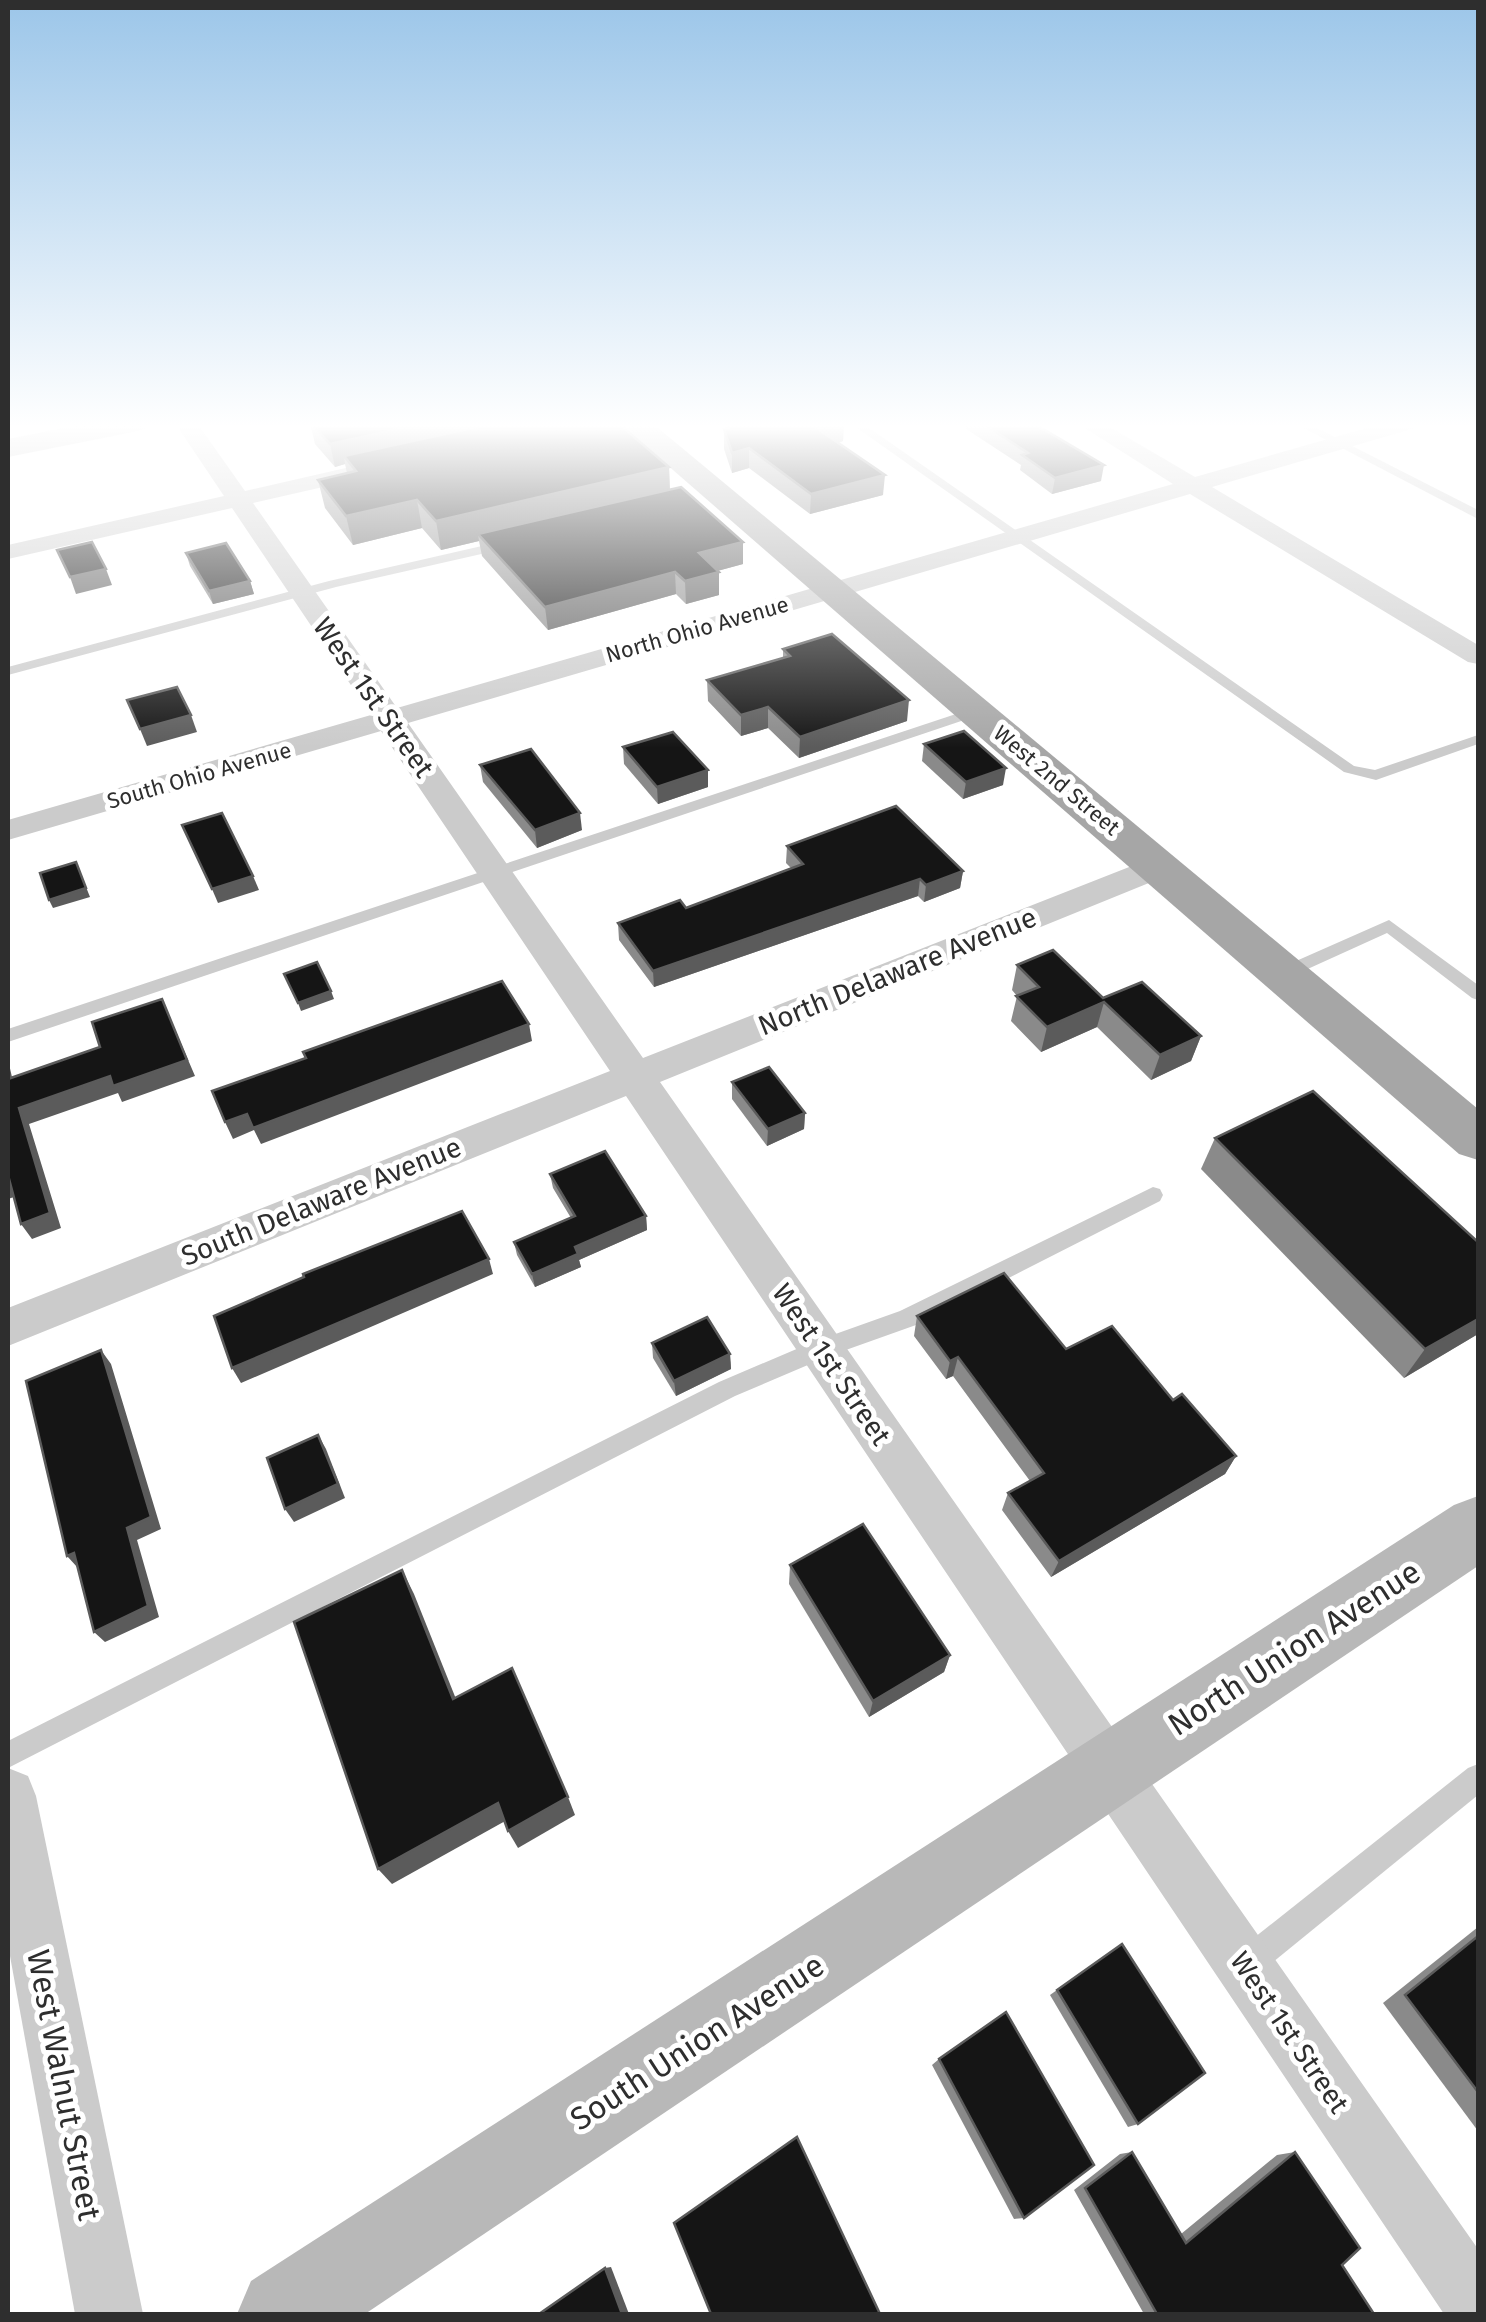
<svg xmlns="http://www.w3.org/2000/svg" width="1486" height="2322" font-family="'Fira Sans',sans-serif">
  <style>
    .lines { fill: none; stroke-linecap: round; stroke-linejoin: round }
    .service { fill: #cbcbcb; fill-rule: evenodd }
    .minor { fill: #cbcbcb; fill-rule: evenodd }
    .secondary { fill: #b8b8b8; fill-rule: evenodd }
    .primary { fill: #a6a6a6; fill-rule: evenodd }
    .wall { fill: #8a8a8a }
    .shaded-wall { fill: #5b5b5b }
    .building { fill: #151515; stroke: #5b5b5b; stroke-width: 2.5 }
    .labels { text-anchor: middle; stroke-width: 10; stroke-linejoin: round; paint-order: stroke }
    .far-street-label { font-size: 22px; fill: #2e2e2e; stroke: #fff }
    .street-label { font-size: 28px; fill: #2e2e2e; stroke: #fff }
    .near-street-label { font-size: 32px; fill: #2e2e2e; stroke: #fff }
  </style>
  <rect width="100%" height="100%" fill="#fff"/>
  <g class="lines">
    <g class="service">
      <path d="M850,423H862L1354,766L1375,770L1478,735V744L1376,780L1344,772Z"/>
      <path d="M1294,423H1307L1478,510V519Z"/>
      <path d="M508,540L512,541V547L336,587L8,675V667L329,581Z"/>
      <path d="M977,707L984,711L982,714L8,1042V1029Z"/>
      <path d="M1389,920L1478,985V1000L1472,998L1387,933L1290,977L1284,979L1275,973L1278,969Z"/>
      <path d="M1153,1187L1160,1189L1163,1195L1160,1201L916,1325L829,1356L735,1396L8,1768V1741L719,1382L813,1342L900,1311Z"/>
      <path d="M1478,1764V1795L1257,1975L1246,1979L1235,1975L1231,1964L1235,1953L1468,1768Z"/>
    </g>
    <g class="minor">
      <path d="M175,423H197L245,491L372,462L380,464L384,469L380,474L253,503L397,708L1173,484L1077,423H1103L1195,477L1384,423H1418L1415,428L1212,487L1478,645V664L1468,662L1190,494L408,723L643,1058L1147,860L1159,857L1171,860L1175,867L1171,874L660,1082L1478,2249V2314H1444L626,1096L8,1346V1308L610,1071L381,731L8,840V820L371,715L232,508L8,559V545L224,496Z"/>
      <path d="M8,1768L28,1776L36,1796L143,2314H75L8,1945Z"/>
    </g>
    <g class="secondary">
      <path d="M89,423H148L144,429L133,432L8,457V439Z"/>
      <path d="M1478,1496V1566L365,2314H237L251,2281L1454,1505Z"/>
    </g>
    <path class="primary" d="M619,423H652L1478,1109V1160L1459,1154Z"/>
  </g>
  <g class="wall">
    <path d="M310,423L669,467L670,490L743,564L717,571L719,572V595L686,604L676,594L548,630L482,556L479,541L441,550L422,528L353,545L325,508L318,480L347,473L345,464L335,467L315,444Z"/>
    <path d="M743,423H844L843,441L839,443L883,495L810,514L749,468L732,473L724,449V429Z"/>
    <path d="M957,423H1033L1101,481L1052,494L1020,470L1021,465Z"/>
    <path d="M186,553L250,581L254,594L213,604L190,566Z"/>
    <path d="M783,649L907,721L799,758L768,728L741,736L708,701L707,680L783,658Z"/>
    <path d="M924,744L1003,785L963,799L922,761Z"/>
    <path d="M623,747L708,787L658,804L624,764Z"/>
    <path d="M480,765L582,830L537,848L483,782Z"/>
    <path d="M787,846L963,871L960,888L924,902L918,896L654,987L619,940L618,923L686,908L791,868L786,863Z"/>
    <path d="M1017,965L1201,1036L1191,1061L1151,1080L1097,1027L1041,1052L1011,1021L1017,996L1012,990Z"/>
    <path d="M732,1082L805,1113L804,1129L767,1146L732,1099Z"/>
    <path d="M1215,1138L1478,1334L1404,1378L1201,1169Z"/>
    <path d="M550,1174L646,1216L647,1230L579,1260L581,1267L535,1287L517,1255L514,1242L571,1218L553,1188Z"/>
    <path d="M917,1316L1066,1349L1173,1400L1236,1456L1225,1474L1051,1577L1002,1510L1008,1493L1030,1481L953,1376L946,1379L914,1336Z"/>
    <path d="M652,1343L730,1354L731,1369L676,1396L653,1358Z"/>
    <path d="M790,1565L950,1655L944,1672L869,1717L789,1584Z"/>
    <path d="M1478,1927V2131L1383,2003Z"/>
    <path d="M1057,1990L1138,2124L1128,2127L1050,1995Z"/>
    <path d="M939,2059L1024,2218L1014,2219L932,2065Z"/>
    <path d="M1132,2152L1181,2234L1277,2155L1295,2152L1342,2265L1374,2314H1144L1074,2190L1120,2154Z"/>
  </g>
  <g class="shaded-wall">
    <path d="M426,423H525L344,456L345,464L335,467L330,444Z"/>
    <path d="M841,423H844L843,441L818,449V429Z"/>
    <path d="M749,448V468L732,473V453Z"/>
    <path d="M1104,465L1101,481L1052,494L1055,478Z"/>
    <path d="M669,467L670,496L478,534L479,541L441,550L436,521Z"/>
    <path d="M885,475L883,495L810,514L811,494Z"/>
    <path d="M417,500L422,528L353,545L346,516Z"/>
    <path d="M743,542V564L699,576V553Z"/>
    <path d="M106,569L112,585L76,594L70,577Z"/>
    <path d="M675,572L676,594L548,630L545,607Z"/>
    <path d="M719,572V595L686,604L685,581Z"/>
    <path d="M250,581L254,594L213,604L209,591Z"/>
    <path d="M909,700L907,721L799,758L800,737Z"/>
    <path d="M768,707V728L741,736V715Z"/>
    <path d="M191,715L197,732L147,746L140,729Z"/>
    <path d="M1006,768L1003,785L963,799L966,782Z"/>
    <path d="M708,770V787L658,804L657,787Z"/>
    <path d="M580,813L582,830L537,848L535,830Z"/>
    <path d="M76,862L90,897L53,908L49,900Z"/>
    <path d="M963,871L960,888L924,902L926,885Z"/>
    <path d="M253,876L259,890L218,903L212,889Z"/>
    <path d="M920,879L918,896L654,987L653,971Z"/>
    <path d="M331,991L334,999L301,1011L298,1003Z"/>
    <path d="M162,999L195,1076L122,1102L118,1093L29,1124L61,1228L32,1239L21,1224L19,1108Z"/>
    <path d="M1104,1002L1097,1027L1041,1052L1047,1027Z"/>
    <path d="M529,1024L532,1041L261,1144L254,1130L233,1139L225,1122Z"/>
    <path d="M1201,1036L1191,1061L1151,1080L1160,1055Z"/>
    <path d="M8,1062L9,1064L16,1095L8,1081Z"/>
    <path d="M805,1113L804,1129L767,1146L768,1129Z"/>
    <path d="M9,1179L20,1195L8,1199V1180Z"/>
    <path d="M646,1216L647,1230L579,1260L581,1267L535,1287L532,1274L575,1247Z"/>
    <path d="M489,1259L493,1274L241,1383L232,1368Z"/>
    <path d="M1478,1319V1334L1404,1378L1425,1349Z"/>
    <path d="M101,1350L111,1364L161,1529L137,1540L159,1617L105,1642L94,1632L127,1528Z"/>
    <path d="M730,1354L731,1369L676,1396L674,1381Z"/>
    <path d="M958,1357L953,1376L946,1379L950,1361Z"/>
    <path d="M318,1435L326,1449L345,1498L294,1522L285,1509Z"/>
    <path d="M1236,1456L1225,1474L1051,1577L1059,1561Z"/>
    <path d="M74,1553L78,1568L67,1556Z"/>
    <path d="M402,1570L414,1594L464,1719L453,1699Z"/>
    <path d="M950,1655L944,1672L869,1717L873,1701Z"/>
    <path d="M568,1797L575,1815L518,1848L508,1831Z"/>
    <path d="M498,1803L507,1820L392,1884L378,1869Z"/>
    <path d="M611,2267L629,2314H622L605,2268Z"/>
  </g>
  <g class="building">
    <path d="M311,423H426L330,444Z"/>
    <path d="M495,423H618L669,467L436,521L417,500L346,516L318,480L356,471L344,456Z"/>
    <path d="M743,423H841L818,429L885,475L811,494L749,448L732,453L724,429Z"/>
    <path d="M982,423H1033L1104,465L1055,478L1022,455L1028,453Z"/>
    <path d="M681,487L743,542L699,553L719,572L685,581L675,572L545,607L478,534Z"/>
    <path d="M92,542L106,569L70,577L57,550Z"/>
    <path d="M226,543L250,581L209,591L186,553Z"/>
    <path d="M832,634L909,700L800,737L768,707L741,715L707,680L790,656L783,649Z"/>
    <path d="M177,687L191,715L140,729L127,700Z"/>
    <path d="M964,731L1006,768L966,782L924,744Z"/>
    <path d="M673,732L708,770L657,787L623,747Z"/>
    <path d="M531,749L580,813L535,830L480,765Z"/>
    <path d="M896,806L963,871L926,885L920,879L653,971L618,923L680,900L686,908L803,864L787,846Z"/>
    <path d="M222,813L253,876L212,889L182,825Z"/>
    <path d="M76,862L86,888L49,900L40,873Z"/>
    <path d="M1053,950L1103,998L1142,982L1201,1036L1160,1055L1104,1002L1047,1027L1016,996L1039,987L1017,965Z"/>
    <path d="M317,962L331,991L298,1003L284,974Z"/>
    <path d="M502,981L529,1024L253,1128L247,1114L225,1122L212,1091L306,1058L303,1052Z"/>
    <path d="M162,999L187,1060L113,1086L110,1076L19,1108L50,1213L21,1224L9,1179L8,1180V1079L100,1047L92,1022Z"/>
    <path d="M769,1067L805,1113L768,1129L732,1082Z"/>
    <path d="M1313,1091L1478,1242V1319L1425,1349L1215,1138Z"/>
    <path d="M605,1151L646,1216L575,1247L578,1254L532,1274L514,1242L575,1216L550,1174Z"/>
    <path d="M462,1211L489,1259L232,1368L214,1316L304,1277L303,1274Z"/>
    <path d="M1004,1273L1066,1349L1112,1326L1173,1400L1182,1394L1236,1456L1059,1561L1008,1493L1044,1473L958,1357L950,1361L917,1316Z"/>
    <path d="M707,1317L730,1354L674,1381L652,1343Z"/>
    <path d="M101,1350L151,1517L127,1528L148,1606L94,1632L74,1553L67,1556L26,1381Z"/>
    <path d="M318,1435L338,1484L285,1509L267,1458Z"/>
    <path d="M863,1524L950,1655L873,1701L790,1565Z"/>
    <path d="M402,1570L453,1699L512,1668L568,1797L508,1831L498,1803L378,1869L294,1622Z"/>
    <path d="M1478,1936V2092L1405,1995Z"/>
    <path d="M1122,1944L1205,2073L1138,2124L1057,1990Z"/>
    <path d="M1006,2012L1094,2165L1024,2218L939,2059Z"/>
    <path d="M797,2137L880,2314H711L674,2223Z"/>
    <path d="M1132,2152L1186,2243L1295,2152L1360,2248L1342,2265L1374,2314H1157L1085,2188Z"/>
    <path d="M605,2268L622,2314H539Z"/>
  </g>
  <linearGradient id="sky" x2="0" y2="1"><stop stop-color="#9cc6e9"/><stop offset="0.57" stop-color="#fff"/><stop offset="1" stop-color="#fff" stop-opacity="0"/></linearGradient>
  <rect width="1486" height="748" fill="url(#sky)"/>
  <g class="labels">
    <g class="far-street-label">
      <text transform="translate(697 629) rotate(-16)" y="8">North Ohio Avenue</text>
      <text transform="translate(199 775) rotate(-16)" y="8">South Ohio Avenue</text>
      <text transform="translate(1057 780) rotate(40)" y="8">West 2nd Street</text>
    </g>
    <g class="street-label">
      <text transform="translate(374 697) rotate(55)" y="10">West 1st Street</text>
      <text transform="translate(897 971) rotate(-22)" y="10">North Delaware Avenue</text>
      <text transform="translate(321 1201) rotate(-22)" y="10">South Delaware Avenue</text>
      <text transform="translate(832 1364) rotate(56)" y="10">West 1st Street</text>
      <text transform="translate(1290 2032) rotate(56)" y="10">West 1st Street</text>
    </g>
    <g class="near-street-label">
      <text transform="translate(1294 1648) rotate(-33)" y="11">North Union Avenue</text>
      <text transform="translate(697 2042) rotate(-33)" y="11">South Union Avenue</text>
      <text transform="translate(64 2085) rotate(79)" y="11">West Walnut Street</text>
    </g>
  </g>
  <rect width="1486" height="2322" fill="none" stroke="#2e2e2e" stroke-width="20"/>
</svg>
